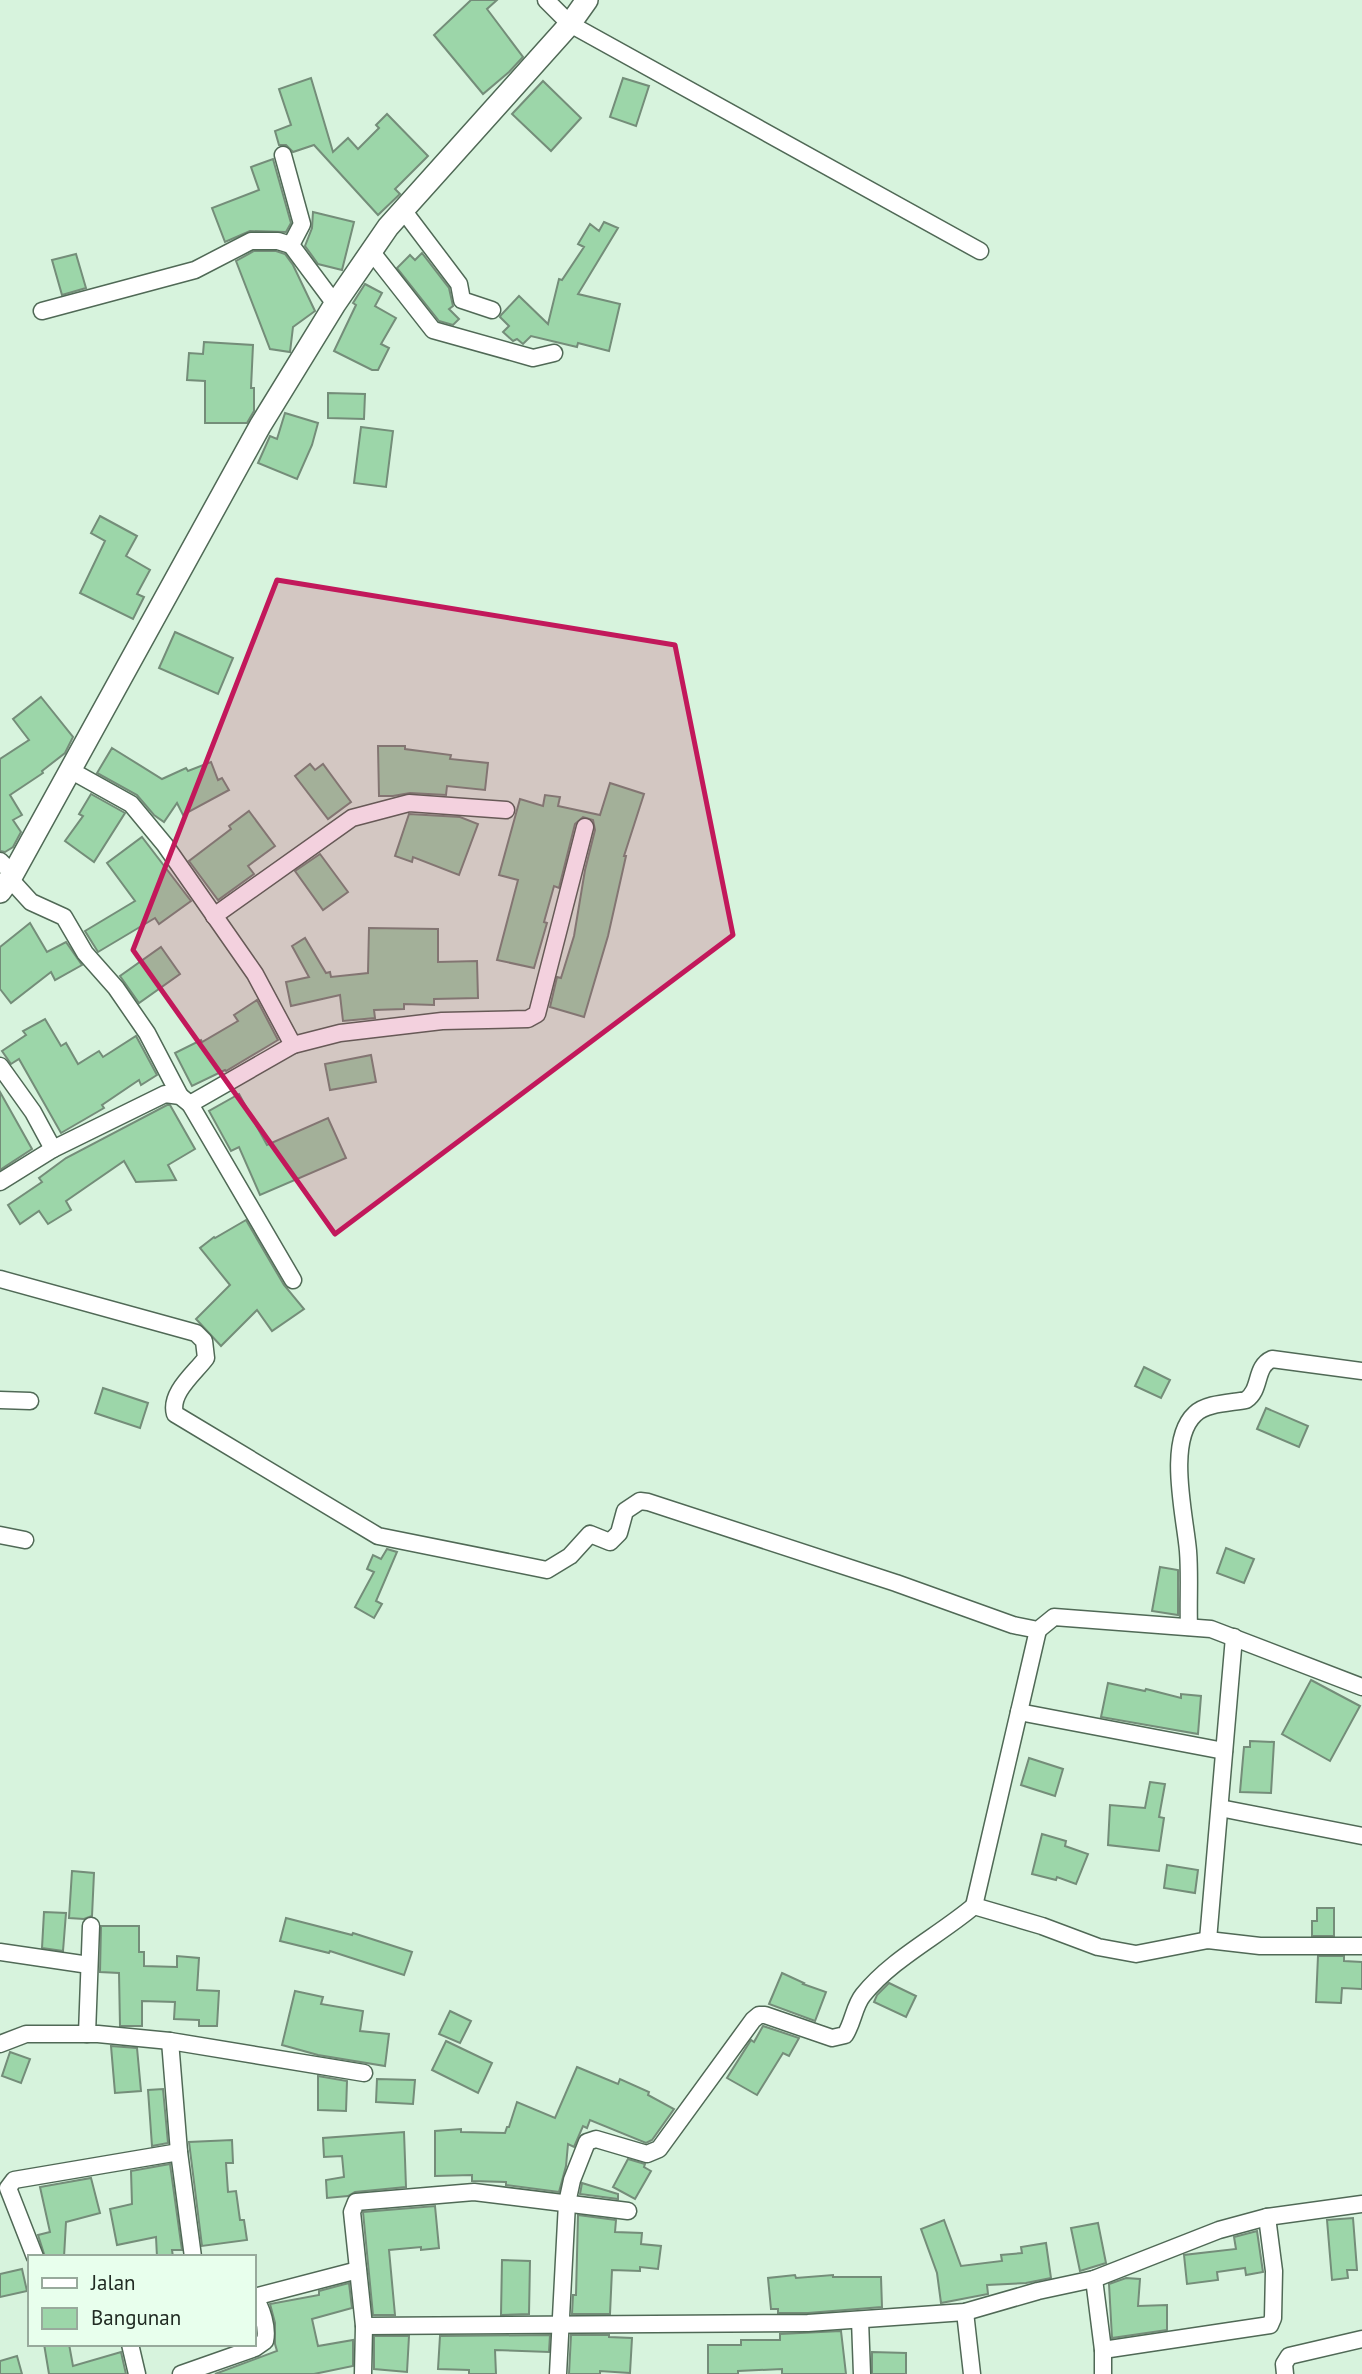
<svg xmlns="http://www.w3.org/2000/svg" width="1362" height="2374" font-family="'PT Sans',sans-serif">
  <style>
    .building { fill: #9cd6a9; stroke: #748d79; stroke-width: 2 }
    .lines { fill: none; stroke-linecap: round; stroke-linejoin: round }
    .street-casing { stroke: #506956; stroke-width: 19 }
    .secondary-casing { stroke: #506956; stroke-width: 24 }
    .street { stroke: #fff; stroke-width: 16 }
    .secondary { stroke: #fff; stroke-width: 21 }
    .marked { fill: #c2185b; fill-opacity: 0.2; stroke: #c2185b; stroke-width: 5; stroke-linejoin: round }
  </style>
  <rect width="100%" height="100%" fill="#d7f3dd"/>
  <g class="building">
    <path d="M471,0H497L487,9L523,57L509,72L483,94L434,35Z"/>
    <path d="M311,78L333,152L348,138L358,149L379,128L376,125L387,114L428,156L395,189L400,194L378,215L314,145L293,152L286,145H279L275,131L291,125L279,89Z"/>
    <path d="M623,78L649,86L636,126L610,117Z"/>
    <path d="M543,81L581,118L551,151L512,114Z"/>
    <path d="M273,159L291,223L286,232L250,231L225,242L212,208L259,190L251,167Z"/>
    <path d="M313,212L354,222L342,270L318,264L305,246L312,228Z"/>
    <path d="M604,222L618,228L578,294L620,304L609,351L578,343L577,347L531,336L523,344L517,339L513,341L503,332L509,326L500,317L501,315L519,296L548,324L559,279L562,280L584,247L578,244L590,224L599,231Z"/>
    <path d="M254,251H276L285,254L293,265L315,311L293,327L290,352L270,349L236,261Z"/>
    <path d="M422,253L449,288L453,306L449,309L459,319L453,325L439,321L397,268L410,255L415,260Z"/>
    <path d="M76,254L86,288L62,295L52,260Z"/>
    <path d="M365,284L382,293L375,306L396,318L381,344L389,348L378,370H372L334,351L356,305L353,303Z"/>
    <path d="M204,342L253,345L251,388H254V411L247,423H205V381L187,380L189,353L203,354Z"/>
    <path d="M328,393L365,394L364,419L328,418Z"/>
    <path d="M285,413L318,423L312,445L297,479L258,463L270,436L277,439Z"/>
    <path d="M361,427L393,431L386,487L354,483Z"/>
    <path d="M100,516L137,536L126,556L150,570L137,594L144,597L133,619L80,593L105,541L91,533Z"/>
    <path d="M175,632L233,658L218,694L159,668Z"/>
    <path d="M41,697L73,737L65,753L42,771L43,773L10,795L22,815L13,820L21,832L13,847L5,852L0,851V759L29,740L13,719Z"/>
    <path d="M378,746H405V749L451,755L450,759L488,763L485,790L447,786L446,795L410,793L393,796H379Z"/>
    <path d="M112,748L162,779L186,768L188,771L211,762L218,780L222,778L229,790L183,815L177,803L164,822L154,815L137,795L97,773Z"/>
    <path d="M310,764L315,770L323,764L351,802L328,819L295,776Z"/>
    <path d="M610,783L644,794L624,856H626L608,936L584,1017L550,1007L557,977L561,978L574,936L585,870L595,830L593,820L583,817L575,824L559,888L554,886L544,922L547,923L534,968L497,960L518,880L499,875L520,799L543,806L545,795L560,797L558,806L600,815Z"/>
    <path d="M91,794L125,813L94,862L65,841L83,816L79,814Z"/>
    <path d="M249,811L275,846L248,866L254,874L218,900L189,861L231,829L229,826Z"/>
    <path d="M409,814L460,817L478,824L459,875L413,857L412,862L395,856Z"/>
    <path d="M142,837L191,901L159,924L155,918L98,952L85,931L135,901L107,863Z"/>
    <path d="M320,854L348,892L323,910L295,871Z"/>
    <path d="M30,923L47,952L66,942L82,965L55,980L51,972L11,1003L0,989V947Z"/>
    <path d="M369,928L438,929V962L477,961L478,998L434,999V1005L404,1004V1009L374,1010L375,1018L343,1021L340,995L291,1006L286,982L309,977L292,946L305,938L326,973L330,972L331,977L368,973Z"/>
    <path d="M161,947L180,974L139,1003L120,976Z"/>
    <path d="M257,1000L278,1040L226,1071L225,1070L192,1086L175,1053L201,1040L202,1042L238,1021L234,1015Z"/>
    <path d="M45,1019L61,1046L66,1043L78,1064L99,1051L103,1057L136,1036L157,1075L141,1085L139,1080L102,1105L104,1108L61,1133L19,1059L11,1064L2,1051L26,1035L23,1031Z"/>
    <path d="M371,1055L376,1082L330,1090L325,1064Z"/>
    <path d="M0,1092L32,1149L0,1170Z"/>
    <path d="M239,1094L267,1145L328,1118L346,1158L260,1195L239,1147L231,1151L209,1111Z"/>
    <path d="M167,1105H170L195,1149L168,1165L176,1180L136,1182L124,1161L66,1201L71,1210L48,1224L39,1211L20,1224L8,1205L42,1182L39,1178L66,1158Z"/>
    <path d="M246,1220L284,1285L304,1309L272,1331L257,1310L221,1346L196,1319L230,1285L200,1248L214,1237L215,1238Z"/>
    <path d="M1144,1367L1170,1380L1161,1398L1135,1386Z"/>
    <path d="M103,1388L148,1403L140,1428L95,1413Z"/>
    <path d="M1266,1408L1308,1426L1299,1447L1257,1429Z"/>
    <path d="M1226,1548L1254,1559L1244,1583L1217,1573Z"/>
    <path d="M387,1549L397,1552L376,1601L382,1604L374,1618L355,1607L374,1572L367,1569L373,1555L381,1559Z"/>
    <path d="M1160,1567L1178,1570V1615L1152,1611Z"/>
    <path d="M1311,1680L1360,1706L1330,1761L1282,1734Z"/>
    <path d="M1108,1683L1145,1691L1146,1689L1181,1698V1694L1201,1696L1198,1734L1101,1717Z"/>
    <path d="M1250,1741L1274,1742L1271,1793L1240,1792L1244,1747H1250Z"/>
    <path d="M1029,1758L1063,1769L1055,1796L1021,1785Z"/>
    <path d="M1150,1782L1165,1784L1159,1817L1164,1818L1159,1851L1108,1845L1110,1805L1145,1808Z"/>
    <path d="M1042,1834L1066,1841L1065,1846L1088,1854L1076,1884L1057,1877L1056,1880L1032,1874Z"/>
    <path d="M1167,1865L1198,1870L1195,1893L1164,1888Z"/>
    <path d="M72,1871L94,1873L92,1916L84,1919L69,1918Z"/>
    <path d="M1317,1908H1334V1936H1312V1921H1317Z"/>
    <path d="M44,1912L66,1913L63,1951L42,1948Z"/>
    <path d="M286,1918L352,1935L353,1933L412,1952L404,1975L330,1951L329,1953L280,1941Z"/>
    <path d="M101,1926H139V1952H144V1966L177,1967V1956L199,1958L197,1990L219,1991L217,2026H199V2020L174,2019L175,2002L142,2001V2026H120L119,1973L100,1972Z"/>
    <path d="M1318,1956H1344V1961L1362,1962V1989L1342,1988L1341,2003L1316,2002Z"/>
    <path d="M782,1973L804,1983L803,1984L826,1992L815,2021L769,2004Z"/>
    <path d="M889,1983L916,1996L906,2017L874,2002L877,1995Z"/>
    <path d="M295,1991L323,1997L321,2004L363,2011L360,2031L389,2034L385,2066L318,2055L282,2045Z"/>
    <path d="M450,2011L471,2021L460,2043L439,2034Z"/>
    <path d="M763,2026L799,2038L789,2056L783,2053L757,2095L727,2078L751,2040L754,2042Z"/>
    <path d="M446,2041L492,2063L478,2093L432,2070Z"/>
    <path d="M111,2046L137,2048L141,2091L115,2093Z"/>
    <path d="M10,2052L30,2059L21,2083L2,2076Z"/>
    <path d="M577,2067L618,2084L620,2079L649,2092L648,2095L674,2109L652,2140L646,2143L590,2120L587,2128L583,2126L574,2147L568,2144L566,2166L559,2192L506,2185V2182L472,2181V2175L435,2176V2131L461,2129V2132L505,2133L507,2127H509L517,2102L555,2118Z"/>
    <path d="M318,2076L347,2081L346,2111L318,2110Z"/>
    <path d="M377,2079L415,2080L413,2104L376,2102Z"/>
    <path d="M163,2089L168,2143L152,2146L148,2090Z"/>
    <path d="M404,2132L406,2187L355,2192L348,2196L327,2198L326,2180L344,2177L342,2156L324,2157L323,2138Z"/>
    <path d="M232,2140L233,2163H226L228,2192L236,2191L240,2220H244L247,2240L202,2246L189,2142Z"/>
    <path d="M628,2159L645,2164L644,2167L651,2171L635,2199L613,2187Z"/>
    <path d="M170,2164L182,2250H172L173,2257H157L156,2237L117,2245L110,2209L132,2204L131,2171Z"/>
    <path d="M91,2178L100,2213L66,2222L64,2257H45L38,2235L50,2232L40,2187Z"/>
    <path d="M582,2183L618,2194V2199L580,2194Z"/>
    <path d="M435,2206L439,2248L421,2250V2247L389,2250L395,2315H373L363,2212Z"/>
    <path d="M578,2215L616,2220L615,2232L642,2233L641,2244L661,2246L658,2269L640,2267V2271L612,2270L610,2314H572L573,2295H576Z"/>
    <path d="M1353,2218L1357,2270H1347L1348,2278L1332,2280L1327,2220Z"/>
    <path d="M944,2220L961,2266L1002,2261L1001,2255L1022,2253L1021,2247L1046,2243L1051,2278L1026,2283L987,2285L988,2294L941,2303L937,2273L921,2229Z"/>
    <path d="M1098,2223L1106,2263L1080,2271L1071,2228Z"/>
    <path d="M1257,2231L1263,2272L1246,2275L1245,2268L1217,2272L1218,2280L1187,2284L1184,2255L1236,2249L1234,2237Z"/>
    <path d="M502,2260L530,2261L529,2314L501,2315Z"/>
    <path d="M22,2269L27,2291L0,2297V2274Z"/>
    <path d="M795,2275L796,2278L833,2275V2277H881L882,2307L808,2313H778V2309H771L768,2278Z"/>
    <path d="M1126,2278L1140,2279L1138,2306L1167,2305V2330L1112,2338L1109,2284Z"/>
    <path d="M349,2283L352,2308L312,2319L318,2346L353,2340V2366L314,2374H215L277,2351L275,2344V2323L270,2304L319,2295V2291Z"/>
    <path d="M841,2331L846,2374H782V2369L738,2371V2374H708V2345H741V2340H780V2334Z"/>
    <path d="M550,2335L549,2352L495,2350L496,2374H469V2370L438,2369L440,2336Z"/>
    <path d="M571,2335H609V2337L632,2338L630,2373L600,2371V2374H569Z"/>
    <path d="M374,2336H409L407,2372L374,2369Z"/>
    <path d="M44,2344H69L73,2366L121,2352L126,2374H49Z"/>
    <path d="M872,2352L906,2353V2374H872Z"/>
    <path d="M17,2356L22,2374H0V2361Z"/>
  </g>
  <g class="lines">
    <defs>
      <g id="street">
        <path d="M546,0L570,24L980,251"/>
        <path d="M283,155L302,224L291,245L335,304"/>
        <path d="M403,210L459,284L462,300L492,310"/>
        <path d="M371,251L433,330L533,358L554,353"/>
        <path d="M42,311L195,270L251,241H278L291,245"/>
        <path d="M70,770L131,804L165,845L255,974L293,1045"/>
        <path d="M0,861L13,874"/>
        <path d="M10,879L31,902L64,917L85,953L116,988L147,1033L180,1096"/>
        <path d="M214,916L352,818L409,803L506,810"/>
        <path d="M0,1066L33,1112L53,1149L165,1094L180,1096L190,1104L293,1045L340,1033L442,1021L528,1019L537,1014L585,827"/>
        <path d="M190,1104L293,1280"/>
        <path d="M0,1182L53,1149"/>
        <path d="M0,1279L196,1333L204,1341L206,1358C195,1373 169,1393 175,1414L378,1536L547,1570L570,1556L590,1534L610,1542L619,1533L625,1511L640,1501L648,1502L896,1583L1013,1625L1038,1630L1054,1617L1211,1629L1362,1687"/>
        <path d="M0,1400L30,1401"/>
        <path d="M0,1535L25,1540"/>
        <path d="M1189,1627C1188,1602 1190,1576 1188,1551C1185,1516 1166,1441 1195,1414C1206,1403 1231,1403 1246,1400C1262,1389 1254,1367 1272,1359L1362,1371"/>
        <path d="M1019,1712L1224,1751"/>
        <path d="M1220,1808L1362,1836"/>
        <path d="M974,1906L1038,1630"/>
        <path d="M1208,1940L1234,1637"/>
        <path d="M0,1952L89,1965"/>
        <path d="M87,2034L91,1926"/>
        <path d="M170,2041L179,2152L193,2257"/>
        <path d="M0,2044L26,2034H98L170,2041L364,2073"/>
        <path d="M35,2257L8,2188L14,2180L179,2152"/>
        <path d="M1094,2279L1103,2350V2374"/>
        <path d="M965,2312L972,2374"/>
        <path d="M860,2320L862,2374"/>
        <path d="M364,2326L808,2323L965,2312L1038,2291L1094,2279L1219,2230L1267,2217L1362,2204"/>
        <path d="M130,2344L137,2374"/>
        <path d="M1103,2350L1270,2325L1273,2318L1274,2271L1267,2217"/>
        <path d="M181,2374L255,2348L265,2341C268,2328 262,2308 254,2297L358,2270"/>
        <path d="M363,2374L364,2326L352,2212L356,2202L474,2192L628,2211"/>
        <path d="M558,2374L567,2203L572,2180L587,2142L596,2139L647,2154L659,2149L753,2020L759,2015H765L832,2038L845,2035C853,2023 854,2006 863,1995C893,1958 937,1937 974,1906L1042,1926L1098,1947L1136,1954L1208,1940L1260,1946H1362"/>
        <path d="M1285,2374L1284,2364L1289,2356L1362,2339"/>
      </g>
      <path id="secondary" d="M0,892L13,874L260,426L335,304L388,227L570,24L587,0"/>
    </defs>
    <use href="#street" class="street-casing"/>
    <use href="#secondary" class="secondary-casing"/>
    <use href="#street" class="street"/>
    <use href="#secondary" class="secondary"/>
  </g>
  <path class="marked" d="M277,580L675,645L733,935L335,1234L133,950Z"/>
  <rect x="28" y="2255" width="228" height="91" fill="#e8ffed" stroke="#98aa9c" stroke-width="2"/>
  <rect x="42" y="2278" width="35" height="10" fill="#ffffff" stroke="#98aa9c" stroke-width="2"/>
  <text x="91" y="2290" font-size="21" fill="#212b23">Jalan</text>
  <rect x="42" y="2308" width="35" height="21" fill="#9cd6a9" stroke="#98aa9c" stroke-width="2"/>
  <text x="91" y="2325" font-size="21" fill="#212b23">Bangunan</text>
</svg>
